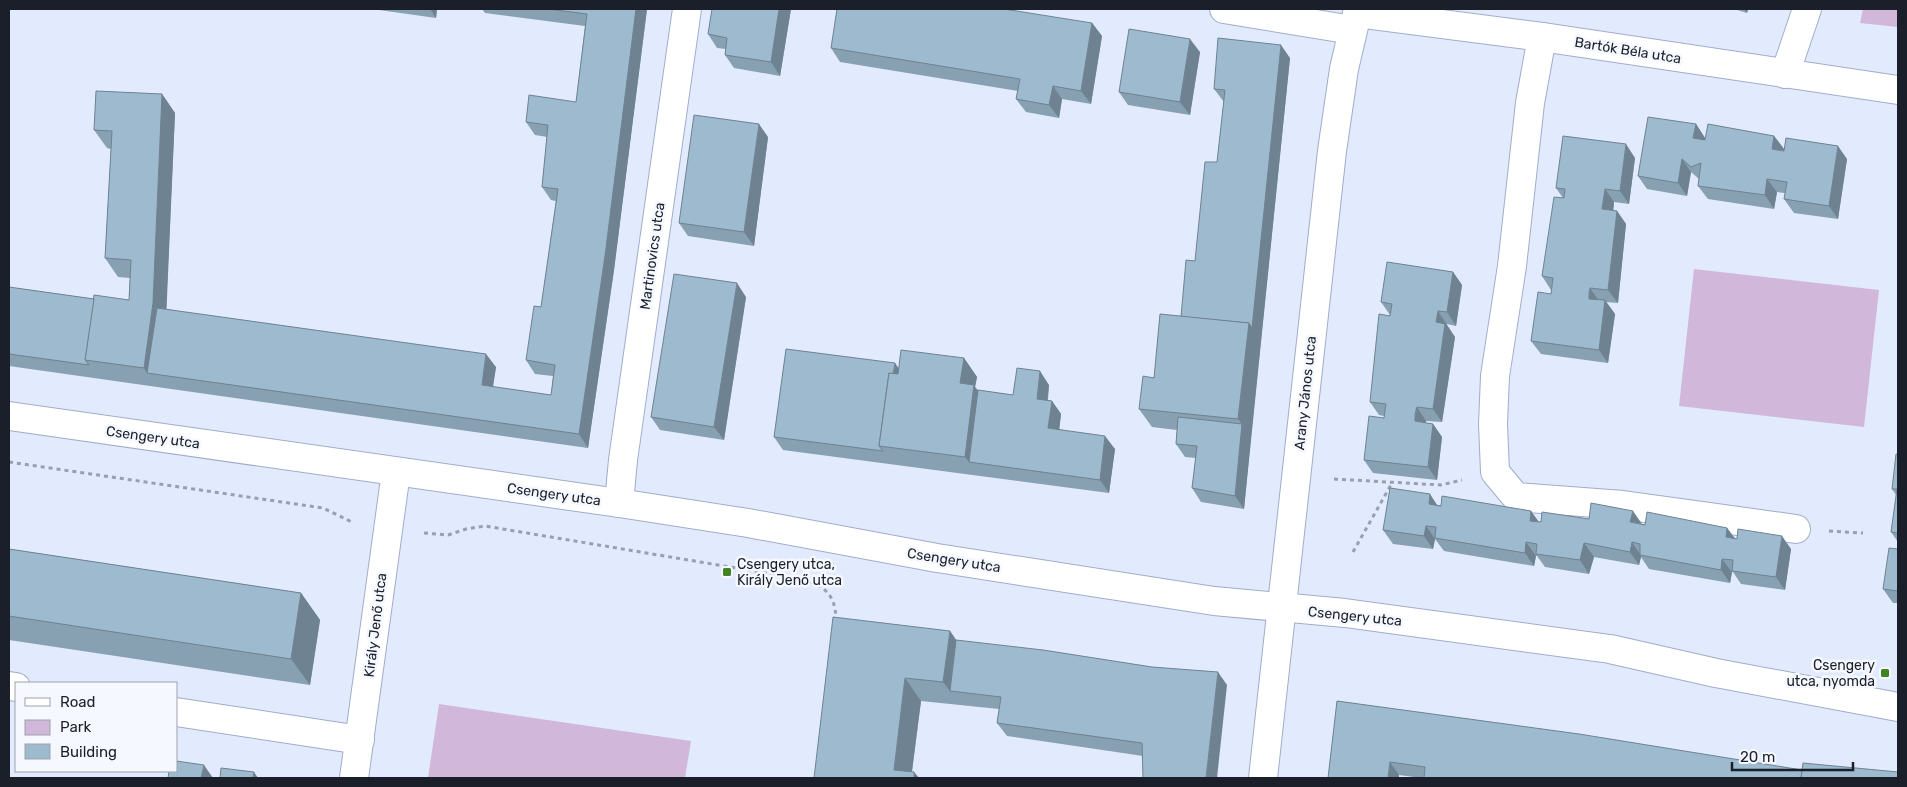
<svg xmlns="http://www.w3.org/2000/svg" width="1907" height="787" font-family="Rubik,sans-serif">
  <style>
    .green { fill: #d1b7da }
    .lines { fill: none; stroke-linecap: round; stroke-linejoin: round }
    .minor-casing { stroke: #a0adc9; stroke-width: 30 }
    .major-casing { stroke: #a0adc9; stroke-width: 30 }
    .path { stroke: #989faf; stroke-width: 3; stroke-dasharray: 4 4; stroke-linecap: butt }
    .minor { stroke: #fff; stroke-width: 28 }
    .major { stroke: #fff; stroke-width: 28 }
    .wall { fill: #87a0b2 }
    .shaded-wall { fill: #6e8291 }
    .building { fill: #9dbacf; stroke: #6e8291 }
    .poi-dot { fill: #428324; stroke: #f5f8fe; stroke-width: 2 }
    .labels { text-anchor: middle; stroke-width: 5; stroke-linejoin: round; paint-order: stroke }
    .street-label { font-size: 14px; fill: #1a1f2a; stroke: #f5f8fe }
    .poi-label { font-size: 14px; fill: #1a1f2a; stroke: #f5f8fe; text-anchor: start }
  </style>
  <rect width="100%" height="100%" fill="#e2ebfd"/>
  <g class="green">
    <path d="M1863,9H1898V27L1860,23Z"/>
    <path d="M1694,269L1879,290L1864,427L1679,406Z"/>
    <path d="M439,704L691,741L685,778H428Z"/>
  </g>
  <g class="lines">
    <defs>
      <g id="minor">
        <path d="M1224,9L1352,30"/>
        <path d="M1357,13L1542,37L1898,90"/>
        <path d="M1542,37L1530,103L1512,266L1495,376L1493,424L1495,472L1516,497L1623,505L1796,529"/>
        <path d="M1785,74L1807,9"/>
        <path d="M619,503L623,460L687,9"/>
        <path d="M9,686L16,687"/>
        <path d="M176,712L360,740"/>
        <path d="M354,778L396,472"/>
        <path d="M1263,778L1332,151L1344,69L1358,9"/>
      </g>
      <path id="major" d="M9,416L619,503L748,523L937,558L1214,601L1345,613L1610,649L1716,673L1898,707"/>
    </defs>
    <use href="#minor" class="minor-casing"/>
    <use href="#major" class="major-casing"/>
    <g class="path">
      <path d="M9,462L323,508L354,523"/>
      <path d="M1334,479L1441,485L1462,480"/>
      <path d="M1829,531L1863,533"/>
      <path d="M424,533L448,535L466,529L485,526L796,578C821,584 836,591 836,621"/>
      <path d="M1353,552L1392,483"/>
    </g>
    <use href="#minor" class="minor"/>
    <use href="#major" class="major"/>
  </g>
  <g class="wall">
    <path d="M372,9H437L436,18Z"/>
    <path d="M482,9H647L614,270L588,448L9,366V287L94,299L129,300L130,278L118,277L105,258L111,149L107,148L94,130L162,94L175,113L166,309L496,367L493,387L551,395L553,376L535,374L526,360L541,307L556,201L551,200L542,187L547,137L535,135L526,122L576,102L585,26L485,13Z"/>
    <path d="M791,9L780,76L734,68L725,55L726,49L717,48L708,34Z"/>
    <path d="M1734,9H1748L1747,13Z"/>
    <path d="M1092,23L1102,36L1091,104L1062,99L1059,118L1026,112L1016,99L1018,91L840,62L831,48Z"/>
    <path d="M1200,52L1190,115L1128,105L1119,92Z"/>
    <path d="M1290,58L1251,437L1244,509L1201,502L1192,488L1196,458L1185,457L1176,444L1177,430L1152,427L1139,409L1181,317L1195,261L1217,162L1224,102L1214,89Z"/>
    <path d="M1696,124L1705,138V140L1774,136L1784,149L1783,151L1847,159L1838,219L1794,213L1784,199L1785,193L1777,192L1774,209L1708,199L1698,186L1699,179L1691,172L1687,196L1647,189L1638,176Z"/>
    <path d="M768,137L754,246L688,236L679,223Z"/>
    <path d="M1635,158L1629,204L1614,202L1613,211H1617L1626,224L1618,303L1606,302L1615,314L1608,363L1541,354L1531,341L1551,294V290L1542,276L1563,198L1556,188Z"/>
    <path d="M1453,272L1462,285L1456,326L1447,324V326L1455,337L1442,422L1426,421V423L1433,424L1442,437L1437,480L1373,473L1364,460L1384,418V416L1379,415L1370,402L1390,315L1381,302Z"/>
    <path d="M746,297L724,440L660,430L651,417Z"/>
    <path d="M964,358L977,377L975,387L978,390L1013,395L1049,385L1048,400L1052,401L1061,414L1059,429L1115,449L1109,493L783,450L774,437L899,369Z"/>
    <path d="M1898,454V542L1891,532L1896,495L1892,489Z"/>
    <path d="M1438,505L1531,511L1539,522L1589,519L1642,524L1727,528L1735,539L1791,549L1785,590L1741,584L1733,572H1732L1730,583L1649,569L1641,557L1639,565L1594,557L1589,574L1545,567L1537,556H1536L1534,566L1444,551L1435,539L1433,549L1393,544L1383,530Z"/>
    <path d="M9,549L301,593L320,620L310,685L9,640Z"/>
    <path d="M1898,549V603H1893L1883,589Z"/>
    <path d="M950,631L956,640L1227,685L1144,774L1143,756L1007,736L997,723L999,709L921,701L912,772H914L919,778H814Z"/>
    <path d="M1337,701L1802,770L1898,778H1421L1399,775V778H1328Z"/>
  </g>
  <g class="shaded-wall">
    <path d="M430,9H437L436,18Z"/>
    <path d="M636,9H647L614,270L588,448L579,434Z"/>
    <path d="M779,9H791L780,76L771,62Z"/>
    <path d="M1744,9H1748L1747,13Z"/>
    <path d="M1092,23L1102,36L1091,104L1081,91Z"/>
    <path d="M1190,39L1200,52L1190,115L1180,102Z"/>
    <path d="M1281,45L1290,58L1244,509L1235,496L1242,424L1238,419Z"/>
    <path d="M1053,86L1062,99L1059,118L1049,105Z"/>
    <path d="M162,94L175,113L166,321L147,373L144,368Z"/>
    <path d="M759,124L768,137L754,246L744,232Z"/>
    <path d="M1696,124L1705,138L1702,151L1693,138Z"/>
    <path d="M1774,136L1784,149L1781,162L1772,149Z"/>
    <path d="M1626,144L1635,158L1629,204L1620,191Z"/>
    <path d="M1838,146L1847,159L1838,219L1829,206Z"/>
    <path d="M1682,159L1691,172L1687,196L1678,183Z"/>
    <path d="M1767,179L1777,192L1774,209L1765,195Z"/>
    <path d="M1605,189L1614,202L1612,223L1602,209Z"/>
    <path d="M1617,211L1626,224L1618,303L1608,290Z"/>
    <path d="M1453,272L1462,285L1456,326L1447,312Z"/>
    <path d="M737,283L746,297L724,440L714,427Z"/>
    <path d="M1590,288L1599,301L1589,299Z"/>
    <path d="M1605,300L1615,314L1608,363L1599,350Z"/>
    <path d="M1438,311L1455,337L1442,422L1433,409L1436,322Z"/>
    <path d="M486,354L496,367L491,398L482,385Z"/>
    <path d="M964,358L977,377L975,387L987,404L969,462L965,457L960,383Z"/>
    <path d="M895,363L904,376L884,447Z"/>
    <path d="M1040,371L1049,385L1046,412L1037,399Z"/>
    <path d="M1052,401L1061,414L1058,441L1048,428Z"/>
    <path d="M1417,407L1426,421L1425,428L1415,421Z"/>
    <path d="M1433,424L1442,437L1437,480L1428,467Z"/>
    <path d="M1105,436L1115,449L1109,493L1100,480Z"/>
    <path d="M1430,494L1439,508L1429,504Z"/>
    <path d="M1531,511L1540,524L1530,521Z"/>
    <path d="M1633,511L1642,524L1630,522Z"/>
    <path d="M1426,526L1435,539L1433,549L1424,536Z"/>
    <path d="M1727,528L1737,541L1726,537Z"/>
    <path d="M1782,536L1791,549L1785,590L1776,577Z"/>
    <path d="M1526,542L1536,556L1534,566L1525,553Z"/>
    <path d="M1632,542L1641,556L1640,555L1641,557L1639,565L1630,552Z"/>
    <path d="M1584,543L1594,557L1589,574L1580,560Z"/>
    <path d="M1722,559L1732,572L1730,583L1721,570Z"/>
    <path d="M301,593L320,620L310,685L291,659Z"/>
    <path d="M950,631L965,653L950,691L943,682Z"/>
    <path d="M1218,672L1227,685L1217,778H1206Z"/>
    <path d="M905,678L921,701L911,778L894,770Z"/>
    <path d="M1390,762L1399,775V778H1388Z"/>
    <path d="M204,765L213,778H201Z"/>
    <path d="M254,772L258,778H253Z"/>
    <path d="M914,772L919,778H914Z"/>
  </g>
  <g class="building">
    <path d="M548,9H636L605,256L579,434L147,373L157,308L486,354L482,385L551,395L555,365L526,360L534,306L541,307L558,189L542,187L548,125L526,122L529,95L576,102L587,14Z"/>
    <path d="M712,9H779L771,62L725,55L727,38L708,34Z"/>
    <path d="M837,9H1004L1092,23L1081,91L1053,86L1049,105L1016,99L1020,79L831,48Z"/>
    <path d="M1129,29L1190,39L1180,102L1119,92Z"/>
    <path d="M1218,38L1281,45L1252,328L1249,323L1181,317L1186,260L1195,261L1205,162H1217L1225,90L1214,89Z"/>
    <path d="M96,91L162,94L153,303L144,368L85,360L94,295L129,300L131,260L105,258L112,131L94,130Z"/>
    <path d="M694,115L759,124L744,232L679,223Z"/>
    <path d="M1648,117L1696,124L1693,138L1705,140L1708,124L1774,136L1772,149L1784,151L1786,138L1838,146L1829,206L1784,199L1787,182L1767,179L1765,195L1698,186L1701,163L1691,167L1682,159L1678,183L1638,176Z"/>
    <path d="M1563,136L1626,144L1620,191L1605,189L1602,209L1617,211L1608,290L1590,288L1589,293V299L1605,300L1599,350L1531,341L1538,292L1551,294L1553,278L1542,276L1554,197L1564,198L1565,189L1556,188Z"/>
    <path d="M1387,262L1453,272L1447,312L1438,311L1436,322L1445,324L1433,409L1417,407L1415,414V421L1433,424L1428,467L1364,460L1369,416L1384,418L1386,404L1370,402L1379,314L1390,316L1392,304L1381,302Z"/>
    <path d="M674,274L737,283L714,427L651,417Z"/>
    <path d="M9,287L94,299L85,360L89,365L9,354Z"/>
    <path d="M1160,314L1249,323L1238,419L1139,409L1143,376L1154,378Z"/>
    <path d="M786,349L895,363L893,374L889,373L879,446L883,451L774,437Z"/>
    <path d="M901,350L964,358L960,383L974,385L965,457L879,446L889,373L898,374Z"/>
    <path d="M1017,368L1040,371L1037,399L1052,401L1048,428L1105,436L1100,480L969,462L978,390L1013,395Z"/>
    <path d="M1178,417L1242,424L1235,496L1192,488L1197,446L1176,444Z"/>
    <path d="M1896,454H1898V533L1891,532L1897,489H1892Z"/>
    <path d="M1390,488L1430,494L1429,504L1441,506L1442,496L1531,511L1530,521L1541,522L1542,512L1589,519L1591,503L1633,511L1630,522L1645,525L1647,512L1727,528L1726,537L1737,539L1738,529L1782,536L1776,577L1732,571L1733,560L1722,559L1721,570L1640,555V544L1632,542L1630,552L1584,543L1580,560L1536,554L1537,544L1526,542L1525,553L1435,538L1436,527L1426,526L1424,536L1383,530Z"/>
    <path d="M1889,548L1898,549V591L1883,589Z"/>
    <path d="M9,549L301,593L291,659L9,616Z"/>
    <path d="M833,617L950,631L943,682L905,678L894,770L914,772V778H814Z"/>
    <path d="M956,640L1043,650L1152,667L1218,672L1206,778H1143L1142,743L997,723L1001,697L950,691Z"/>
    <path d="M1337,701L1579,734L1802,770L1801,778H1424L1425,767L1390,762L1388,778H1328Z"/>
    <path d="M176,761L204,765L201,778H168L169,771H176Z"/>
    <path d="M1803,763L1898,772V778H1801Z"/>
    <path d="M221,768L254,772L253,778H220Z"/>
  </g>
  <g class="poi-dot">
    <rect x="722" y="567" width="10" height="10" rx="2.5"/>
    <rect x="1880" y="668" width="10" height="10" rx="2.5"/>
  </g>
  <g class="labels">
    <g class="street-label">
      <text transform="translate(1628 50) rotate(9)" y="5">Bartók Béla utca</text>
      <text transform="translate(652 256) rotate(-82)" y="5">Martinovics utca</text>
      <text transform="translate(1305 393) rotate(-84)" y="5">Arany János utca</text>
      <text transform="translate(153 437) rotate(8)" y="5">Csengery utca</text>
      <text transform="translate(554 494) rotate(8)" y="5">Csengery utca</text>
      <text transform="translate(954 560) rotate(9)" y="5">Csengery utca</text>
      <text transform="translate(1355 616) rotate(6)" y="5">Csengery utca</text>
      <text transform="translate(375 625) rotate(-83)" y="5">Király Jenő utca</text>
    </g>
    <g class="poi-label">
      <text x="737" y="569">Csengery utca,<tspan x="737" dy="16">Király Jenő utca</tspan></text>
      <text x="1875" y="670" text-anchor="end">Csengery<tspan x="1875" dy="16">utca, nyomda</tspan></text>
    </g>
  </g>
  <rect width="1907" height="787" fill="none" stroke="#1a1f2a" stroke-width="20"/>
  <rect x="15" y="682" width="162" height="90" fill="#f5f8fe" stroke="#9da1a9"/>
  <rect x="25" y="698" width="25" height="8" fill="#ffffff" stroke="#9da1a9"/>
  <text x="60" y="707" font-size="15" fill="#1a1f2a">Road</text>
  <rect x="25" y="720" width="25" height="15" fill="#d1b7da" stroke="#9da1a9"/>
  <text x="60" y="732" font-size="15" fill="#1a1f2a">Park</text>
  <rect x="25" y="744" width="25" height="15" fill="#9dbacf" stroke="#9da1a9"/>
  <text x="60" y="757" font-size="15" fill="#1a1f2a">Building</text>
  <path d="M1732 762v8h121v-8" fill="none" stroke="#1a1f2a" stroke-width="2.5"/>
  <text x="1740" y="762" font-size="15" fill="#1a1f2a" stroke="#f5f8fe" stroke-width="4" paint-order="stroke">20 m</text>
</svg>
